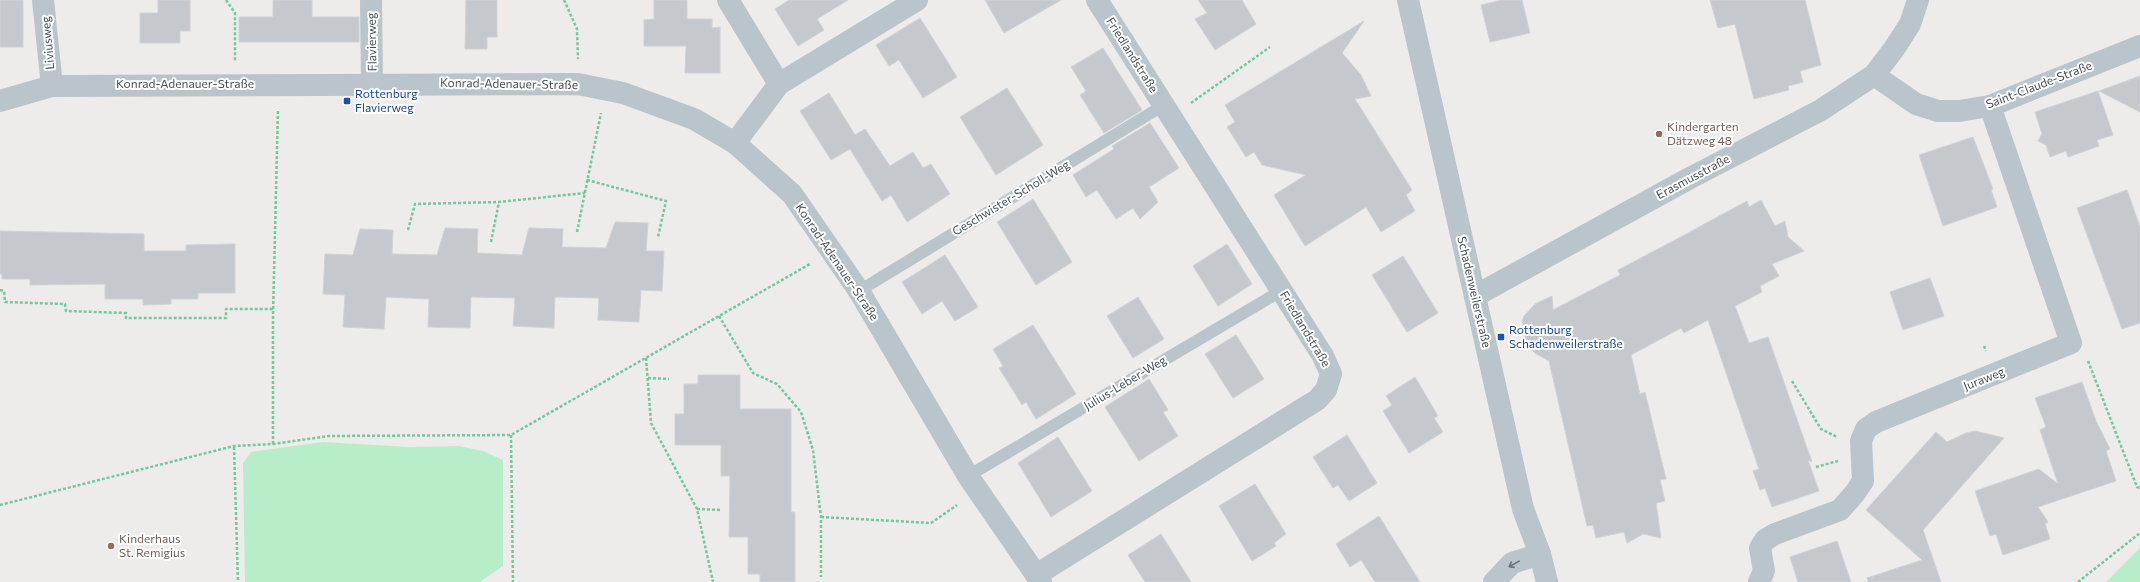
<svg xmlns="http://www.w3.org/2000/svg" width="2140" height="582" font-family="Commissioner,sans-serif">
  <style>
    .green { fill: #b8edca }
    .building { fill: #c5c9ce; stroke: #cfd2d7 }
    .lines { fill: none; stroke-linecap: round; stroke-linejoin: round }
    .path { stroke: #71ca99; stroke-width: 2.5; stroke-dasharray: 3 2; stroke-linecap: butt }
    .service { stroke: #b9c4cb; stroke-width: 12 }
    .minor { stroke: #b9c4cb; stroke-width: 22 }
    .tertiary { stroke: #b9c4cb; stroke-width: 22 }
    .oneway { stroke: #67737a }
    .transit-dot { fill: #1a4fb4; stroke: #fff; stroke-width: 1.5 }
    .education-dot { fill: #8d6e63; stroke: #fff; stroke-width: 1.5 }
    .labels { text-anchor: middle; stroke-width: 4; stroke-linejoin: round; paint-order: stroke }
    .street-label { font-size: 12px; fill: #445058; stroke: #fff }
    .transit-label { font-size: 12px; fill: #164399; stroke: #fff; text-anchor: start }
    .education-label { font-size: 12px; fill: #785e54; stroke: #fff; text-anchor: start }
  </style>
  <rect width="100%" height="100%" fill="#eeebeb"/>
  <g class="green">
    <path d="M323,442L409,447L459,446L483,451L503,460V566L480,582H245L243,463L251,452Z"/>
    <path d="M2140,548V582H2106Z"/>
  </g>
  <g class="building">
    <rect x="0" y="0" width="23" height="47"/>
    <path d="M158,0H190V31H180V43H140V13H158Z"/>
    <path d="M273,0H312V17H359V42H239V17H273Z"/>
    <path d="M466,0H497V37H487V49H465Z"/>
    <path d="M654,0H687V19H712V28L720,27V73H685L686,46H644V20L654,19Z"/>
    <path d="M789,0H848L817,19L824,30L798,46L775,9Z"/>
    <path d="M985,0H1061L1004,33Z"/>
    <path d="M1198,0H1242L1256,24L1215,50L1195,19L1207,13Z"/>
    <path d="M1502,0H1522L1530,33L1490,42L1481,5Z"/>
    <path d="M1710,0H1805L1821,65L1800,71L1803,82L1788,86L1789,90L1754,99L1735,24L1718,28Z"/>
    <path d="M920,18L957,77L923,98L899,60L889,66L876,45Z"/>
    <path d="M1364,21L1342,53L1361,75L1371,96L1355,99L1412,190L1406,195L1415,211L1381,232L1366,207L1305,246L1274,195L1306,175L1262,165L1254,152L1246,157L1227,127L1235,122L1225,105Z"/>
    <path d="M1103,48L1142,110L1104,133L1080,95L1086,91L1071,67Z"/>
    <path d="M2140,76V112L2099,91Z"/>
    <path d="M1007,88L1043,145L996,175L960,117Z"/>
    <path d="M2098,91L2113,135L2097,140L2099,146L2068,157L2066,151L2050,157L2046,145L2038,141L2042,134L2035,112Z"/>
    <path d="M829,93L855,135L865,129L890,166L913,152L923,168L931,164L950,194L907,222L891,195L882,201L850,149L831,160L800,111Z"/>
    <path d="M1150,123L1179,168L1149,187L1158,202L1140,219L1133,208L1116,219L1097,190L1086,197L1073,175L1114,149L1112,146Z"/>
    <path d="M1973,137L1993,189L1991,190L1997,207L1943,226L1919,155Z"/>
    <path d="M2127,190L2140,227V323L2122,329L2077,208Z"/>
    <path d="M1033,199L1072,262L1036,285L997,222Z"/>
    <path d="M1761,200L1775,226L1785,221L1788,237L1804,251L1772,264L1779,276L1760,286L1762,292L1735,306L1749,343L1768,337L1812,462L1808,460L1819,491L1772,507L1765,488L1760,490L1753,471L1759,469L1708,320L1684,333L1681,328L1631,355L1640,394L1645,392L1666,479L1660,480L1665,501L1656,503L1661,538L1643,534L1627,543L1624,532L1596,538L1593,525L1587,526L1549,361L1535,353L1527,344L1522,321L1524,316L1535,304L1552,296L1553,310L1620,275L1618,270L1675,240L1747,201L1749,207Z"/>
    <path d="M615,222L648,223L646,251H664L662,291L641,290L639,322L598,320L599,298L555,297L554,328L513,326L515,298L471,297L470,328L428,327L429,299L386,297L384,329L343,327L345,295L323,294L325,254L353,255L360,229L393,230L392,254L437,255L445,228L478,229L477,253L522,255L529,228L563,229L562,247L606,248Z"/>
    <path d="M0,231L144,234V251H186V245L235,244V293H198V299H171V304L143,305V299H105V284L30,285V279H2V274H0Z"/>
    <path d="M1227,244L1252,284L1218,306L1193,266Z"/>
    <path d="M945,255L978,307L955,321L942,301L922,314L902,282Z"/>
    <path d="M1403,256L1438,313L1407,332L1372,275Z"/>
    <path d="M1930,278L1944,316L1903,330L1890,292Z"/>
    <path d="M1138,297L1164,339L1133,358L1107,316Z"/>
    <path d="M1033,325L1076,394L1036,419L1026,402L1022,405L999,368L1003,366L993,349Z"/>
    <path d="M1236,335L1264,379L1233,398L1205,354Z"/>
    <path d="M698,375H740V409H791V512H795V582H760V574H748V537H729L730,476H721V445H675V414H684V384H698Z"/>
    <path d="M1415,377L1438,416L1434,418L1443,432L1409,453L1383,411L1392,405L1386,396Z"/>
    <path d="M1149,379L1168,410L1163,412L1178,436L1139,461L1105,407Z"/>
    <path d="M2082,382L2096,421L2110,449L2106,451L2116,481L2038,507L2048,522L2045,524L2050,539L2003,555L1996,534L1990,536L1975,491L2039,469L2058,484L2040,430L2046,427L2035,398Z"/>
    <path d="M1975,431L2004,438L1923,530L1941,582H1868L1867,578L1922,560L1866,510L1936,432L1947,442L1966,433Z"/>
    <path d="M1347,435L1377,483L1349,501L1338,485L1333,488L1313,457Z"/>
    <path d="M1058,437L1092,491L1051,517L1018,463Z"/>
    <path d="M1255,484L1286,534L1274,543L1276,546L1252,561L1219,506Z"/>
    <path d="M1379,516L1420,582H1375L1361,560L1350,567L1336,544Z"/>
    <path d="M1161,534L1191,582H1145L1128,555Z"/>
    <path d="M1837,541L1851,582H1798L1790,557Z"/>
  </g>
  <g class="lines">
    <g class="path">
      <path d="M226,0L235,13V61"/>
      <path d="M564,0L577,29L578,59"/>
      <path d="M1191,103L1270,47"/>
      <path d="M587,180L666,201L658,237"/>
      <path d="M408,230L415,204L499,202L585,193"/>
      <path d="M577,232L601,113"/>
      <path d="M491,242L499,202"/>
      <path d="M0,290L4,291L5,302L65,304L66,311L126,313V318H226V309H274"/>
      <path d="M719,316L753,373L777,384L801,412L813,450L821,517V577"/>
      <path d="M1984,346L1986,351"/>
      <path d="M646,358L651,423L697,509L713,582"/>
      <path d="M2088,361L2137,487L2140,488"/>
      <path d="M648,378L669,379"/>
      <path d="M1792,381L1821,429L1837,437"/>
      <path d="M511,435L513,582"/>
      <path d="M273,444V315L278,109"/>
      <path d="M234,447L238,582"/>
      <path d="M1816,467L1838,461"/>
      <path d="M0,505L234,446L273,444L329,436L511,435L810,264"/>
      <path d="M697,509L721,510"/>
      <path d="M821,517L931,523L957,505"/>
      <path d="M2078,582L2140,533"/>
    </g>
    <g class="service">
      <path d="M859,291L1164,105"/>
      <path d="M968,476L1281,291"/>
    </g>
    <g class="minor">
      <path d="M43,0L52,86"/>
      <path d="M371,0L372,83"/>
      <path d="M728,0L779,84"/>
      <path d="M1874,75L1916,104L1938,111H1959L1990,106L2140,46"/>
      <path d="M0,101L52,86L578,84L623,93L694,119L735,143L792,194L859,291L968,476L1041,582"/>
      <path d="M735,143L779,84L917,0"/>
      <path d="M1475,296L1690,178L1821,110L1874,75L1894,49L1910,24L1918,0"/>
      <path d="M1036,575L1317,400L1326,390L1331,374L1323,356L1097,0"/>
      <path d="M1494,582L1512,563L1540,554"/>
      <path d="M1759,582L1764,571L1760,548L1765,540L1775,534L1840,510L1855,493L1863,481L1861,441L1866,429L1876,422L2071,343L1990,106"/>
    </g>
    <path class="tertiary" d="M1408,0L1523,509L1540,554L1547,582"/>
  </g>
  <defs><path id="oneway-shaft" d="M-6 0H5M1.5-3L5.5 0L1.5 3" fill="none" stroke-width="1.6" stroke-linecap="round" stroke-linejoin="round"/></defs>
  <use class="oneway" href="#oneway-shaft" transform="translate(1514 564) rotate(151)"/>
  <g class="transit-dot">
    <rect x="343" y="97" width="8" height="8" rx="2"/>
    <rect x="1497" y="333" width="8" height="8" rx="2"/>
  </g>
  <g class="education-dot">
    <circle cx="1659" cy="134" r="4"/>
    <circle cx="111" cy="546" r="4"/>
  </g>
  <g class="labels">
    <g class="street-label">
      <text transform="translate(372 42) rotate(-91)" y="4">Flavierweg</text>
      <text transform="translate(48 43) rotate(-95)" y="4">Liviusweg</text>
      <text transform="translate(1132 55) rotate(58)" y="4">Friedlandstraße</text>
      <text x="185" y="88">Konrad-Adenauer-Straße</text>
      <text transform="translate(509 84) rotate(1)" y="4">Konrad-Adenauer-Straße</text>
      <text transform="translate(2039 85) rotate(-21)" y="4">Saint-Claude-Straße</text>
      <text transform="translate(1693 177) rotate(-28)" y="4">Erasmusstraße</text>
      <text transform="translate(1011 198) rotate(-31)" y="4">Geschwister-Scholl-Weg</text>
      <text transform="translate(837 262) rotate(56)" y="4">Konrad-Adenauer-Straße</text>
      <text transform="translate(1474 292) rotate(77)" y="4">Schadenweilerstraße</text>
      <text transform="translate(1305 329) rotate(59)" y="4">Friedlandstraße</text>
      <text transform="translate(1984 379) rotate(-22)" y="4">Juraweg</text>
      <text transform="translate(1125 383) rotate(-31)" y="4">Julius-Leber-Weg</text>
    </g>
    <g class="transit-label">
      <text x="355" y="98">Rottenburg<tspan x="355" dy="14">Flavierweg</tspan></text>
      <text x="1509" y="334">Rottenburg<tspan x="1509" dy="14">Schadenweilerstraße</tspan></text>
    </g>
    <g class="education-label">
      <text x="1667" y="131">Kindergarten<tspan x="1667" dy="14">Dätzweg 48</tspan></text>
      <text x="119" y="543">Kinderhaus<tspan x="119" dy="14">St. Remigius</tspan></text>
    </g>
  </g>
</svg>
